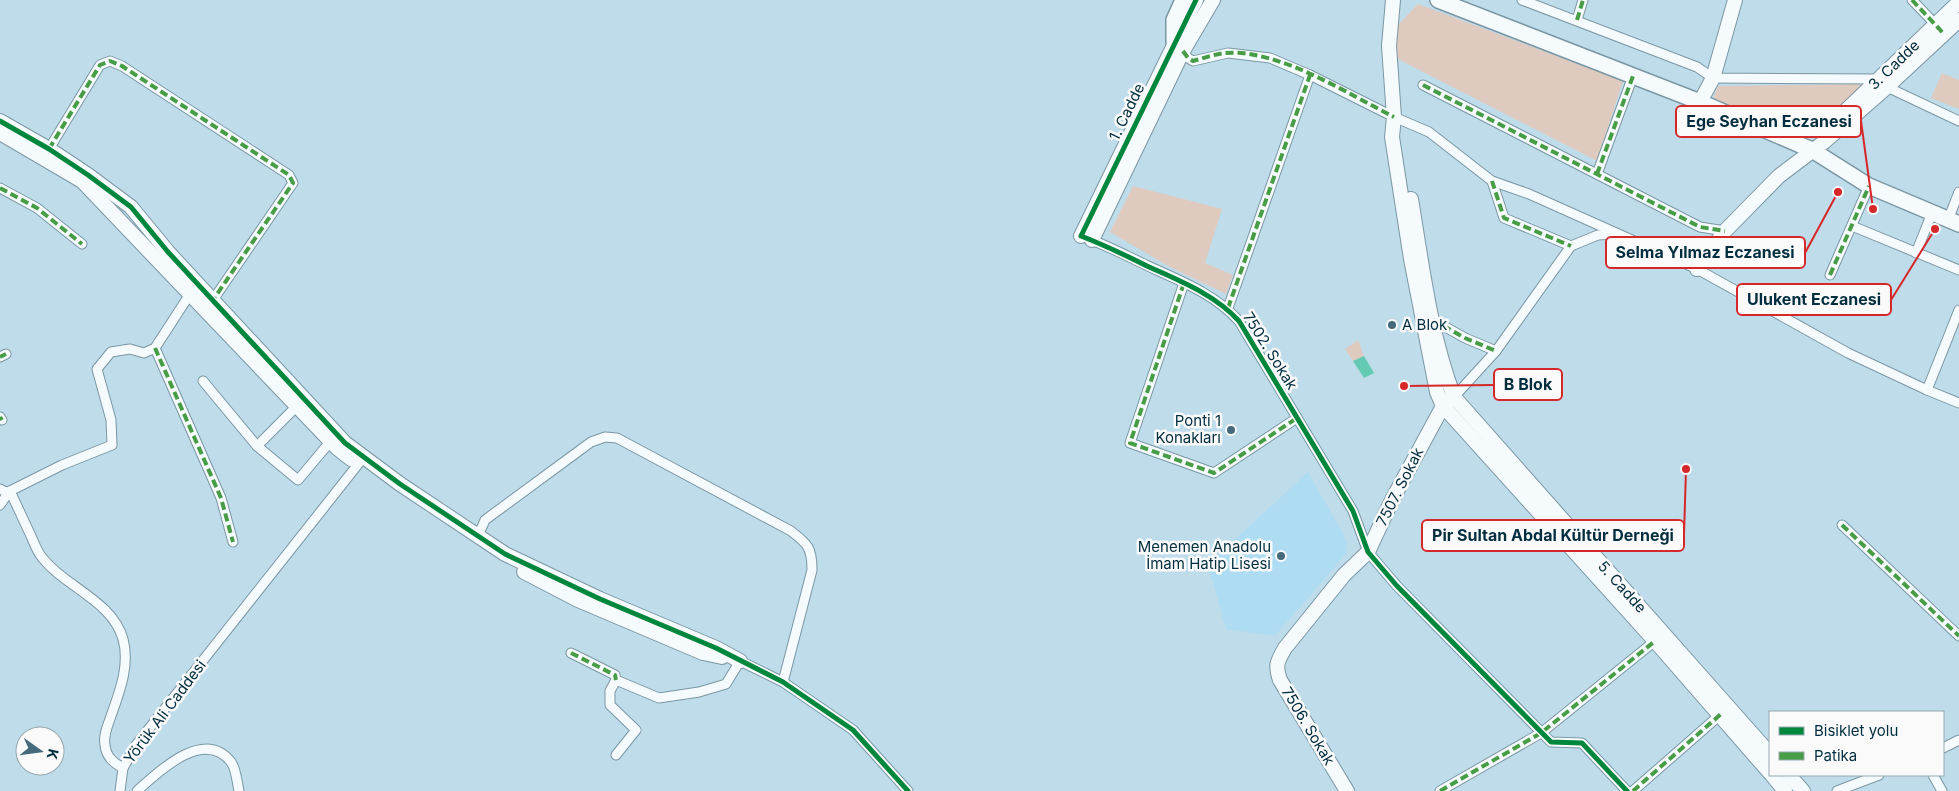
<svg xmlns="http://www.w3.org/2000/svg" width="1959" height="791" font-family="Inter,sans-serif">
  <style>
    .built { fill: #aedcf2 }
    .green { fill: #dfcabf }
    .water { fill: #64cab4 }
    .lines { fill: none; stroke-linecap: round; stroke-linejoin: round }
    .street-casing { stroke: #7b97a4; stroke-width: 11 }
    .secondary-casing { stroke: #7b97a4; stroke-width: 16 }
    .primary-casing { stroke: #7b97a4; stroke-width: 18 }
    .street { stroke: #f5fafc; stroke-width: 9 }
    .secondary { stroke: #f5fafc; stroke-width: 14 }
    .primary { stroke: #f5fafc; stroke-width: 15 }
    .quiet { stroke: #479d45; stroke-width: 4; stroke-dasharray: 8 4; stroke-linecap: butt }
    .cycleway-casing { stroke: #fafafa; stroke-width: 8 }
    .cycleway { stroke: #00873e; stroke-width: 5 }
    .poi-dot { fill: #446a7b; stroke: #fafafa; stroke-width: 2 }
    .labels { text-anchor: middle; stroke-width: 5; stroke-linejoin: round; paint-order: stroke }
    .street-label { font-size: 15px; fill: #012d3f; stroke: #fafafa }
    .poi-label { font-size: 15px; fill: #012d3f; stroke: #fafafa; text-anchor: end }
    .leader { fill: none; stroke: #d62828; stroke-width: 2 }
    .callout-dot { fill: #d62828; stroke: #fafafa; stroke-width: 2 }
    .callout { fill: #fafafa; stroke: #d62828; stroke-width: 2 }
    .callout-label { font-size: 16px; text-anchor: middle; font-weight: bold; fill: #012d3f }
  </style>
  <rect width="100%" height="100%" fill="#bfdceb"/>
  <path class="built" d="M1308,472L1343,534L1347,545L1346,554L1275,636L1226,629L1208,564Z"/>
  <g class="green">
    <path d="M1418,4L1623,81L1597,161L1394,57L1398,25Z"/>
    <path d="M1942,73L1959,80V109L1931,98Z"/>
    <path d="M1867,84L1808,139L1712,101L1718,86Z"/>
    <path d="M1133,186L1222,209L1205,263L1233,275L1226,294L1170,267L1110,232Z"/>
    <path d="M1358,340L1364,356L1353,361L1345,349Z"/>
  </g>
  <path class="water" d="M1364,356L1374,373L1364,378L1353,361Z"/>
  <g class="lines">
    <defs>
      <g id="street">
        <path d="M1522,0L1697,67L1713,78L1880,79L1887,87L1959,121"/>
        <path d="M1912,0L1938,27"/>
        <path d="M1577,20L1583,0"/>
        <path d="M1183,51L1188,58L1193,61L1228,53L1270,58L1310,75L1394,117L1429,132L1492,181L1529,194L1697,269L1848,353L1927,390L1959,403"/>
        <path d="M1423,85L1700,227L1725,231"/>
        <path d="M49,149L100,65L110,61L122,66L289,175L293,183L213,300"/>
        <path d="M1597,174L1633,76"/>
        <path d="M1492,181L1504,218L1571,246"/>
        <path d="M0,188L37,208L82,244"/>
        <path d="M1948,220L1959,192"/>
        <path d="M1852,226L1959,270"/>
        <path d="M1089,239C1108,246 1127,256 1146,265C1178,280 1214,293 1239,321L1353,511L1368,552L1397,586L1551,742L1582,743L1627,791"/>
        <path d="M1916,253L1932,213"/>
        <path d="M1830,275L1869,186"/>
        <path d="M1184,283L1130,443L1214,473L1297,418"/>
        <path d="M1228,308L1310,75"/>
        <path d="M1433,320L1465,338L1496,351"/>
        <path d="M155,348L221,498L233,542"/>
        <path d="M0,357L6,354"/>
        <path d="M203,381L257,446L298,480L330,442"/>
        <path d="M1927,390L1959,310"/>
        <path d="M1454,397L1496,351L1571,246L1598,235L1614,234"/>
        <path d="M0,417L2,420"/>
        <path d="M257,446L297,406"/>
        <path d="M0,489L8,493L10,491C17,506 24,521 31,536C34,543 37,551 41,556C64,587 112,600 123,639C130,665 120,691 111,716C108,725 103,735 105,745C106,757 114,763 123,768L136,745L363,458"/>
        <path d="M10,491L62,465L112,445L111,420L97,369L111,352L130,349L144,353L155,348L190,294"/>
        <path d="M0,505L8,493"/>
        <path d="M1842,525L1959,636"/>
        <path d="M478,536L485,520L591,442L605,437L617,438L791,531C808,544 812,548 812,570L783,682"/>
        <path d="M571,653L615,675L616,680"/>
        <path d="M1943,748L1959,740"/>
        <path d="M616,755L636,730L610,705V691L616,680L659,698L699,692L726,684L740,661L783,682L853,730L908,791"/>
        <path d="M1933,775L1942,791"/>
        <path d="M120,791L123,768"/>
        <path d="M137,791C158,772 204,727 231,762C236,768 237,782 239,791"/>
        <path d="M1440,791L1541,733L1655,641"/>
        <path d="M1633,791L1721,714"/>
        <path d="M1837,791L1879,775"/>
      </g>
      <g id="secondary">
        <path d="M1393,0L1389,46L1394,117L1392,137L1411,259L1437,392L1443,406L1655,641L1770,773"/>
        <path d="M1700,102L1713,78L1735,0"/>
        <path d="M1837,119L1959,2"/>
        <path d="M0,121L49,149L88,175L131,207L168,252L345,443L400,484L505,554L600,599L716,648L740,661"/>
        <path d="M0,133L82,181L337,448L351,459"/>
        <path d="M1411,199C1422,265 1430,334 1454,397L1770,754"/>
        <path d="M1081,236L1196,0"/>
        <path d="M1092,240L1183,51L1213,0"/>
        <path d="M1697,269L1725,231L1779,176L1824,142L1887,87L1959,20"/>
        <path d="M524,572L578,600L703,653L722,657"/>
        <path d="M1772,775L1785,791"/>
        <path d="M1789,775L1803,791"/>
        <path d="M1347,791L1280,680C1275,665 1277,662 1285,648L1344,575L1368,552L1392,500L1443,406L1449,401"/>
      </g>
      <g id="primary">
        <path d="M1438,0L1700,102L1812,150L1869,186L1959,224"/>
        <path d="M1174,42V20L1183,0"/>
      </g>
    </defs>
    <use href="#street" class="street-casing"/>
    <use href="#secondary" class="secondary-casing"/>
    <use href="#primary" class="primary-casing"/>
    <use href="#street" class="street"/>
    <use href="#secondary" class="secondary"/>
    <use href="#primary" class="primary"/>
    <g class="quiet">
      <path d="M1912,0L1944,34"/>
      <path d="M1577,20L1583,0"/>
      <path d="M1183,51L1188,58L1193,61C1204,58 1215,54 1226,53C1279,49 1348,94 1394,117"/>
      <path d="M1423,85L1700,227L1725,231"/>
      <path d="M49,149L100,65L110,61L122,66L289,175L293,183L213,300"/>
      <path d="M1597,174L1633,76"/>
      <path d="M1492,181L1504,218L1571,246"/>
      <path d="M0,188L37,208L82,244"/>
      <path d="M1830,275L1869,186"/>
      <path d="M1184,283L1130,443L1214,473L1297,418"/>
      <path d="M1228,308L1310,75"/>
      <path d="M1433,320L1465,338L1496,351"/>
      <path d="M155,348L221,498L233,542"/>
      <path d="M0,357L6,354"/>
      <path d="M0,417L2,420"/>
      <path d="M1842,525L1959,636"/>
      <path d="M571,653L615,675L616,680"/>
      <path d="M1440,791L1541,733L1655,641"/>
      <path d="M1633,791L1721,714"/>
    </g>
    <defs>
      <g id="cycleway">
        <path d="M1196,0L1081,236C1104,245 1125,255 1147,266C1180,281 1214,294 1239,321L1353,511L1368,552L1397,586L1551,742L1582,743L1627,791"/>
        <path d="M0,121L49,149L88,175L131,207L168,252L345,443L400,484L505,554L600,599L716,648L783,682L853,730L908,791"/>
      </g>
    </defs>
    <use href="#cycleway" class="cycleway-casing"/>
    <use href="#cycleway" class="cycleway"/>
  </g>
  <g class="poi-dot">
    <circle cx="1392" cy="325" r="5"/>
    <circle cx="1231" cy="430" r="5"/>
    <circle cx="1281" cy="556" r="5"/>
  </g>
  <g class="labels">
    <g class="street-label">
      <text transform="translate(1894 65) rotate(-44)" y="5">3. Cadde</text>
      <text transform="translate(1127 112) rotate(-64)" y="5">1. Cadde</text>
      <text transform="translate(1270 351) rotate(58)" y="5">7502. Sokak</text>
      <text transform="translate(1400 487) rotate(-63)" y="5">7507. Sokak</text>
      <text transform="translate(1622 587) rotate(48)" y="5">5. Cadde</text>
      <text transform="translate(165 712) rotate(-53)" y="5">Yörük Ali Caddesi</text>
      <text transform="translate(1308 726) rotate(59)" y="5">7506. Sokak</text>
    </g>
    <g class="poi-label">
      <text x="1402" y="330" text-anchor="start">A Blok</text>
      <text x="1221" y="426">Ponti 1<tspan x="1221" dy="17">Konakları</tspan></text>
      <text x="1271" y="552">Menemen Anadolu<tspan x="1271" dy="17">İmam Hatip Lisesi</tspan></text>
    </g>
  </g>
  <path class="leader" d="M1873 209L1861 121M1838 192L1805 253M1935 229L1891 300M1404 386L1494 385M1686 469L1684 535"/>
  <g class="callout-dot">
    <circle cx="1873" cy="209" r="5"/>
    <circle cx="1838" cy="192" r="5"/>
    <circle cx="1935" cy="229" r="5"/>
    <circle cx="1404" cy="386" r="5"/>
    <circle cx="1686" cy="469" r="5"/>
  </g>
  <g class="callout">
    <rect x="1676" y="106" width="185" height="31" rx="5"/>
    <rect x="1606" y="237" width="199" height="31" rx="5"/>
    <rect x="1737" y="284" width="154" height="31" rx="5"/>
    <rect x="1494" y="369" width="68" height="31" rx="5"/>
    <rect x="1422" y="520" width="262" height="31" rx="5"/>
  </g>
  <g class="callout-label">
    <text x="1769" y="127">Ege Seyhan Eczanesi</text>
    <text x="1705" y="258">Selma Yılmaz Eczanesi</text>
    <text x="1814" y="305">Ulukent Eczanesi</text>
    <text x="1528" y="390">B Blok</text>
    <text x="1553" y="541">Pir Sultan Abdal Kültür Derneği</text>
  </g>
  <rect x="1769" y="711" width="175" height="65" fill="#fafafa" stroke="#96a8af"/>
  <rect x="1779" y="727" width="25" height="8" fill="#00873e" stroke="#96a8af"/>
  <text x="1814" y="736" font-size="15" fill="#012d3f">Bisiklet yolu</text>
  <rect x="1779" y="752" width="25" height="8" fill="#479d45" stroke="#96a8af"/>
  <text x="1814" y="761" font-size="15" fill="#012d3f">Patika</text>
  <g transform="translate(40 751) rotate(104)"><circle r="24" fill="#fafafa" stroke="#96a8af"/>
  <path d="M0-4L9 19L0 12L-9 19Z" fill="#446a7b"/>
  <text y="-8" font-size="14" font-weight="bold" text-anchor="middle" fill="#012d3f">K</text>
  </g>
</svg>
